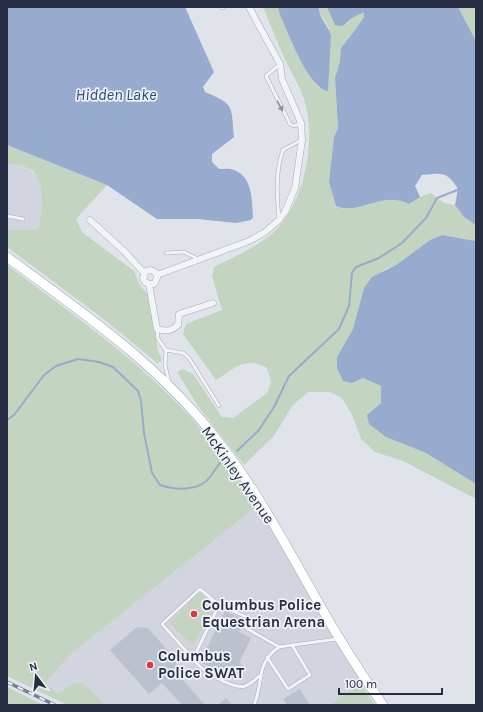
<svg xmlns="http://www.w3.org/2000/svg" width="483" height="712" font-family="Karla,sans-serif">
  <style>
    .built { fill: #d2d5e0 }
    .green { fill: #c3d5c0 }
    .water { fill: #97abce }
    .lines { fill: none; stroke-linecap: round; stroke-linejoin: round }
    .stream { stroke: #97abce; stroke-width: 2 }
    .building { fill: #bcc1ce }
    .service-casing { stroke: #a8adb8; stroke-width: 4 }
    .minor-casing { stroke: #a8adb8; stroke-width: 7 }
    .primary-casing { stroke: #9ea5b7; stroke-width: 10 }
    .service { stroke: #f3f4f8; stroke-width: 3 }
    .minor { stroke: #f3f4f8; stroke-width: 6 }
    .primary { stroke: #fff; stroke-width: 9 }
    .rail-casing { stroke: #787f95; stroke-width: 3.5 }
    .rail { stroke: #f0f2f7; stroke-width: 2; stroke-dasharray: 6; stroke-linecap: butt }
    .oneway { fill: #8d919e }
    .poi-dot { fill: #db393d; stroke: #f0f2f7; stroke-width: 1.5 }
    .labels { text-anchor: middle; stroke-width: 3.5; stroke-linejoin: round; paint-order: stroke }
    .street-label { font-size: 15px; fill: #272e43; stroke: #f0f2f7 }
    .poi-label { font-size: 15px; font-weight: bold; fill: #272e43; stroke: #f0f2f7; text-anchor: start }
    .water-label { font-size: 16px; font-style: italic; fill: #2d467b; stroke: #f0f2f7 }
  </style>
  <rect width="100%" height="100%" fill="#e0e3ea"/>
  <g class="built">
    <path d="M7,164L27,167L38,178L43,198L41,220L38,228L32,230H7Z"/>
    <path d="M257,506L365,682L330,705H106L83,683H73L58,694L45,683L71,654Z"/>
  </g>
  <g class="green">
    <path d="M263,7H278C281,22 308,79 319,88C322,90 325,90 328,91L329,28L319,11V7H327L335,24H347L352,18L364,12V17L355,30L341,48L340,61L335,78L338,128L334,137L329,182L336,206L344,209L386,199L420,197L431,193L444,203L455,205L464,217L476,225V241L442,235L430,240L396,265L385,269L364,288L353,329L337,357L352,383L363,378L381,386V403L367,415L386,437L426,453L476,484V499L403,461L375,452L361,439L352,415L342,398L330,392H308L292,406L274,436L244,465L198,406L177,372L183,369L193,374L222,417L233,418L267,393L271,382L267,368C244,356 236,368 216,380L183,334L186,324L222,310L212,276L214,267C234,257 257,247 274,232C305,203 317,138 304,99C299,84 290,71 284,57C277,41 270,24 263,7Z"/>
    <path d="M458,7H476V41Z"/>
    <path d="M7,145L107,185L76,219L82,232L134,271L141,287L150,296L158,351L162,361L157,363L105,320L7,247V230H32L38,228C44,212 46,174 26,167C20,165 13,165 7,164Z"/>
    <path d="M7,265C67,310 129,353 181,407C210,437 233,472 257,506L71,654L45,683L58,694L73,683H83L106,705H67L7,676Z"/>
    <path d="M199,593L215,605L193,646L169,623Z"/>
    <path d="M361,684L375,705H330Z"/>
    <path d="M7,687L43,705H7Z"/>
  </g>
  <g class="water">
    <path d="M7,7H185L214,72L203,87L205,92C235,105 231,105 234,137L212,154V162L219,169C223,169 230,168 234,170C253,177 252,201 253,217L251,220L236,223L198,219H157L107,185L7,145Z"/>
    <path d="M278,7H319C318,16 328,26 331,35L328,91C309,90 288,32 280,15Z"/>
    <path d="M327,7H458L476,41V225L464,217L455,205L458,189C447,171 442,173 422,175L415,186L420,197L409,204C382,190 359,216 336,206L329,182L334,137L338,128L335,78L340,61L341,48L355,30L364,17V12C361,14 355,16 352,18C345,23 345,28 335,25Z"/>
    <path d="M442,235L476,241V484L426,453L386,437L369,424L367,415L381,403V386L363,378L352,383L343,381L337,368V357L353,329L364,288L372,277L396,265L430,240Z"/>
  </g>
  <g class="lines">
    <g class="stream">
      <path d="M7,420L14,415L44,375L56,366L78,359L99,362L113,367L138,391L141,401L144,433L152,473L160,485C175,490 199,492 210,477C214,472 216,467 221,462"/>
      <path d="M237,451L259,430L274,407L289,376L339,329L349,306L352,273L356,267L379,258L402,243L426,218L437,198L460,189"/>
    </g>
  </g>
  <g class="building">
    <path d="M225,611L245,620L239,632L251,638L239,663L242,665L235,680L200,662Z"/>
    <path d="M137,627L148,628L176,660L175,671L205,705H182L162,683L149,694L110,650Z"/>
    <path d="M300,689L310,705H287L283,699Z"/>
    <path d="M226,698L232,705H218Z"/>
  </g>
  <g class="lines">
    <defs>
      <g id="service">
        <path d="M222,8L224,7"/>
        <path d="M280,64L266,76L290,124L294,126L300,124"/>
        <path d="M7,216L23,219"/>
        <path d="M279,219C277,196 275,172 283,150L301,140"/>
        <path d="M166,253L184,252L198,259"/>
        <path d="M157,329L158,339L166,350L165,365L169,382"/>
        <path d="M166,350L183,353L189,358L219,406"/>
        <path d="M267,657L288,689L310,675L292,645"/>
        <path d="M193,659L162,624L200,589L219,605"/>
        <path d="M261,675C256,678 251,684 245,686C233,690 199,669 193,659L219,605L251,619L246,628L279,647"/>
        <path d="M254,705C264,681 255,664 279,647L337,639"/>
      </g>
      <g id="minor">
        <path d="M90,220L125,252L144,273"/>
        <path d="M157,275L249,241L265,232L279,220L285,212L295,188L302,140L301,123L282,79L280,64L249,7"/>
        <path d="M149,284H154L157,278L156,273L151,270L146,271L143,278L145,282L149,284L157,329C165,331 171,332 178,325L179,314L213,303"/>
      </g>
      <path id="primary" d="M7,257C82,312 161,366 218,441C257,490 286,546 317,600C337,636 359,671 383,705"/>
    </defs>
    <use href="#service" class="service-casing"/>
    <use href="#minor" class="minor-casing"/>
    <use href="#primary" class="primary-casing"/>
    <use href="#service" class="service"/>
    <use href="#minor" class="minor"/>
    <use href="#primary" class="primary"/>
    <defs>
      <path id="rail" d="M7,682L55,705"/>
    </defs>
    <use href="#rail" class="rail-casing"/>
    <use href="#rail" class="rail"/>
  </g>
  <defs><path id="oneway-solid" d="M-6-.8H1V-3.2L6.5 0L1 3.2V.8H-6Z"/></defs>
  <use class="oneway" href="#oneway-solid" transform="translate(280 106) rotate(62)"/>
  <g class="poi-dot">
    <circle cx="194" cy="614" r="4"/>
    <circle cx="150" cy="665" r="4"/>
  </g>
  <g class="labels">
    <g class="street-label">
      <text transform="translate(238 475) rotate(55)" y="5">McKinley Avenue</text>
    </g>
    <g class="poi-label">
      <text x="202" y="610">Columbus Police<tspan x="202" dy="17">Equestrian Arena</tspan></text>
      <text x="158" y="661">Columbus<tspan x="158" dy="17">Police SWAT</tspan></text>
    </g>
    <g class="water-label">
      <text x="116" y="100">Hidden Lake</text>
    </g>
  </g>
  <rect width="483" height="712" fill="none" stroke="#272e43" stroke-width="16"/>
  <g transform="translate(36 676) rotate(344)" stroke="#f0f2f7" stroke-width="3" paint-order="stroke">
  <path d="M0-3L7 15L0 10L-7 15Z" fill="#272e43"/>
  <text y="-6" font-size="11" font-weight="bold" text-anchor="middle" fill="#272e43">N</text>
  </g>
  <path d="M339 688v6h103v-6" fill="none" stroke="#272e43" stroke-width="2"/>
  <text x="345" y="688" font-size="12" fill="#272e43" stroke="#f0f2f7" stroke-width="3" paint-order="stroke">100 m</text>
</svg>
